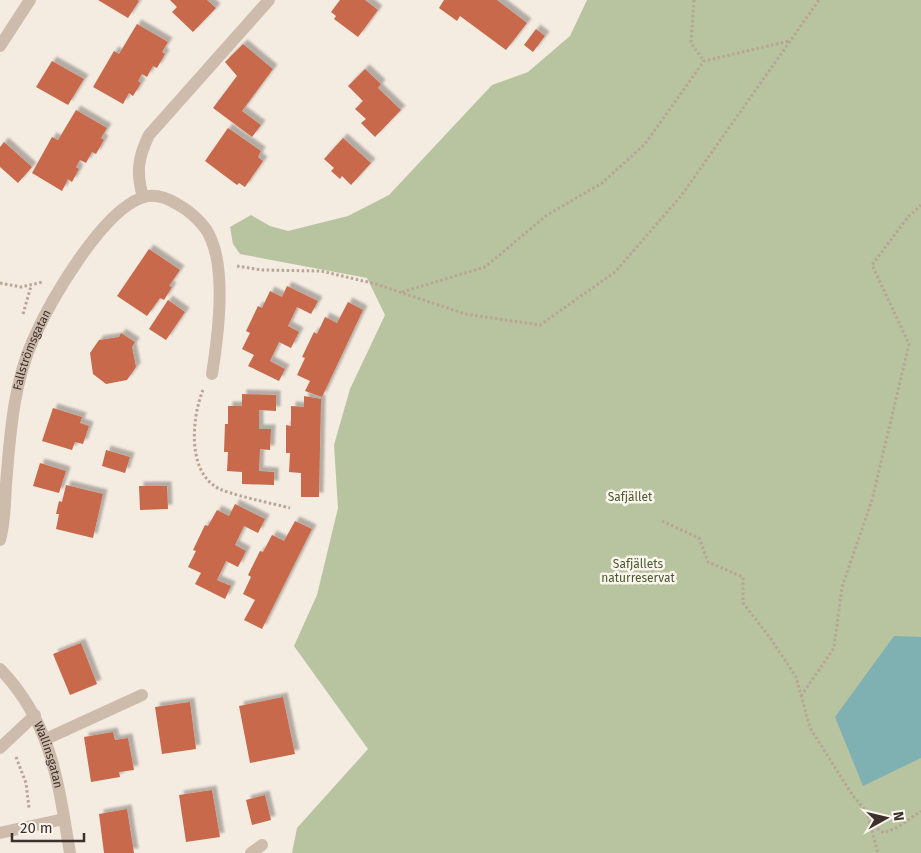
<svg xmlns="http://www.w3.org/2000/svg" width="921" height="853" font-family="'Fira Sans',sans-serif">
  <style>
    .green { fill: #b8c4a0 }
    .water { fill: #7fb0b2 }
    .building { fill: #c8694b; filter: url(#shadow) }
    .lines { fill: none; stroke-linecap: round; stroke-linejoin: round }
    .path { stroke: #b9a596; stroke-width: 3; stroke-dasharray: 2.5 2.5; stroke-linecap: butt }
    .service { stroke: #cdbbac; stroke-width: 12 }
    .minor { stroke: #cdbbac; stroke-width: 12 }
    .tertiary { stroke: #cdbbac; stroke-width: 12 }
    .labels { text-anchor: middle; stroke-width: 5; stroke-linejoin: round; paint-order: stroke }
    .street-label { font-size: 12px; fill: #3b302b; stroke: #fbf5ee }
    .park-label { font-size: 12px; fill: #4a5a2e; stroke: #fbf5ee }
  </style>
  <defs>
    <filter id="shadow"><feDropShadow dx="4.5" dy="-4.5" stdDeviation="1" flood-color="#0004"/></filter>
  </defs>
  <rect width="100%" height="100%" fill="#f4ebe1"/>
  <path class="green" d="M587,0H921V853H292L297,828L368,749L294,646L317,595L338,508L334,445L350,389L385,315L367,278L240,254L233,244L230,227L251,215L270,226L288,231L348,216L389,195L492,85L528,72L570,36Z"/>
  <path class="water" d="M894,636L921,637V758L863,786L835,717Z"/>
  <g class="building">
    <path d="M98,0H137L139,1L128,18Z"/>
    <path d="M170,0H207L216,8L193,32L172,12L177,7Z"/>
    <path d="M340,0H365L378,10L358,37L334,19L336,16L331,12Z"/>
    <path d="M444,0H497L527,23L506,50L460,16L457,21L439,8Z"/>
    <path d="M137,24L168,42L162,52L165,54L157,68L153,66L147,77L142,74L138,81L141,83L133,96L129,93L123,104L93,87L114,51L119,54Z"/>
    <path d="M536,29L545,36L533,52L524,45Z"/>
    <path d="M243,44L273,69L242,111L261,125L252,137L213,108L237,76L225,62Z"/>
    <path d="M52,61L84,79L68,105L36,87Z"/>
    <path d="M365,69L381,84L378,88L401,110L375,137L361,123L366,119L355,109L363,101L348,86Z"/>
    <path d="M76,110L107,128L101,138L104,140L96,154L92,152L86,163L80,160L76,167L79,169L72,182L68,179L62,191L32,173L52,137L58,140Z"/>
    <path d="M228,128L261,151L258,157L263,161L245,187L239,183L237,185L205,161Z"/>
    <path d="M343,138L371,163L351,185L342,176L340,179L331,171L334,168L324,159Z"/>
    <path d="M4,142L32,167L18,183L0,167V147Z"/>
    <path d="M149,249L180,270L169,286L172,287L164,300L160,298L147,316L117,296Z"/>
    <path d="M287,286L318,301L311,314L297,307L288,326L299,332L291,348L279,342L270,361L285,369L279,381L248,366L254,355L242,349L250,333L246,331L258,306L262,308L270,291L282,297Z"/>
    <path d="M168,300L185,312L166,340L149,329Z"/>
    <path d="M348,302L363,310L322,397L305,391L310,381L297,375L305,358L302,357L314,332L317,334L325,317L337,323Z"/>
    <path d="M121,333L135,342L132,347L136,367L127,380L106,384L93,374L90,353L99,340L119,337Z"/>
    <path d="M242,394L276,395V411L259,410V429H271L270,450L260,449L259,471L274,472V485L242,484V472L227,471L228,452H224L225,424H228V406H242Z"/>
    <path d="M304,396L321,399L319,497H301V473L289,472L290,453H286V425L291,426V406L304,407Z"/>
    <path d="M53,408L82,417L80,423L89,426L83,444L75,442L72,450L42,441Z"/>
    <path d="M106,450L130,457L125,473L102,466Z"/>
    <path d="M40,463L66,471L59,493L33,486Z"/>
    <path d="M66,485L103,494L93,538L56,529L59,514H56L59,501L62,502Z"/>
    <path d="M139,486H167L168,509L140,510Z"/>
    <path d="M235,504L265,519L258,533L244,526L235,545L246,551L238,567L226,561L217,580L231,586L225,599L195,584L201,573L188,567L196,551L193,550L205,525L208,526L217,510L229,516Z"/>
    <path d="M295,521L312,529L262,629L244,620L255,600L243,594L251,577L248,575L260,551L263,552L272,535L284,541Z"/>
    <path d="M81,643L97,684L70,695L53,654Z"/>
    <path d="M283,697L295,754L250,763L239,706Z"/>
    <path d="M190,702L196,749L162,754L155,707Z"/>
    <path d="M113,732L115,740L128,738L134,770L119,772L120,777L91,782L84,737Z"/>
    <path d="M212,790L220,837L186,842L179,795Z"/>
    <path d="M265,795L271,820L252,825L246,800Z"/>
    <path d="M127,809L134,853H104L99,814Z"/>
  </g>
  <g class="lines">
    <g class="path">
      <path d="M694,0L691,43L704,61"/>
      <path d="M237,266L262,270L321,271L376,284L465,314L540,325L615,272L681,196L819,0"/>
      <path d="M0,283L21,287L43,282"/>
      <path d="M402,292L485,267L547,215L602,183L645,144L704,61L789,41"/>
      <path d="M23,314L31,286"/>
      <path d="M203,390C192,417 187,469 216,487C226,494 275,504 290,508"/>
      <path d="M662,521L699,538L708,562L743,577V603L771,639L796,677L810,728L853,796L867,812L878,853"/>
      <path d="M801,696L834,648L842,587L872,500L909,344L872,265L908,217L921,205"/>
      <path d="M16,757L26,783L29,808"/>
      <path d="M869,823L884,833L898,827L921,811"/>
    </g>
    <g class="service">
      <path d="M46,739L142,695"/>
      <path d="M0,748L35,715"/>
      <path d="M0,833L64,819"/>
      <path d="M251,853L262,845"/>
    </g>
    <g class="minor">
      <path d="M143,197C136,173 138,157 149,135L269,0"/>
      <path id="s1" d="M0,540C5,522 5,503 6,484C10,437 13,384 33,340C50,301 101,213 141,198C153,193 167,198 177,204C190,211 206,225 211,239C226,273 218,337 212,374"/>
      <path id="s2" d="M0,669C52,723 58,782 70,853"/>
    </g>
    <path class="tertiary" d="M0,46L30,0"/>
  </g>
  <g class="labels">
    <g class="street-label">
      <text dy="4" stroke="none"><textPath href="#s1" startOffset="194">Fallströmsgatan</textPath></text>
      <text dy="4" stroke="none"><textPath href="#s2" startOffset="100">Wallinsgatan</textPath></text>
    </g>
    <g class="park-label">
      <text x="630" y="501">Safjället</text>
      <text x="638" y="568">Safjällets<tspan x="638" dy="14">naturreservat</tspan></text>
    </g>
  </g>
  <g transform="translate(886 818) rotate(82)" stroke="#fbf5ee" stroke-width="4" paint-order="stroke">
  <path d="M0-4L9 19L0 12L-9 19Z" fill="#3b302b"/>
  <text y="-8" font-size="14" font-weight="bold" text-anchor="middle" fill="#3b302b">N</text>
  </g>
  <path d="M12 833v8h72v-8" fill="none" stroke="#3b302b" stroke-width="2.5"/>
  <text x="20" y="833" font-size="15" fill="#3b302b" stroke="#fbf5ee" stroke-width="4" paint-order="stroke">20 m</text>
</svg>
